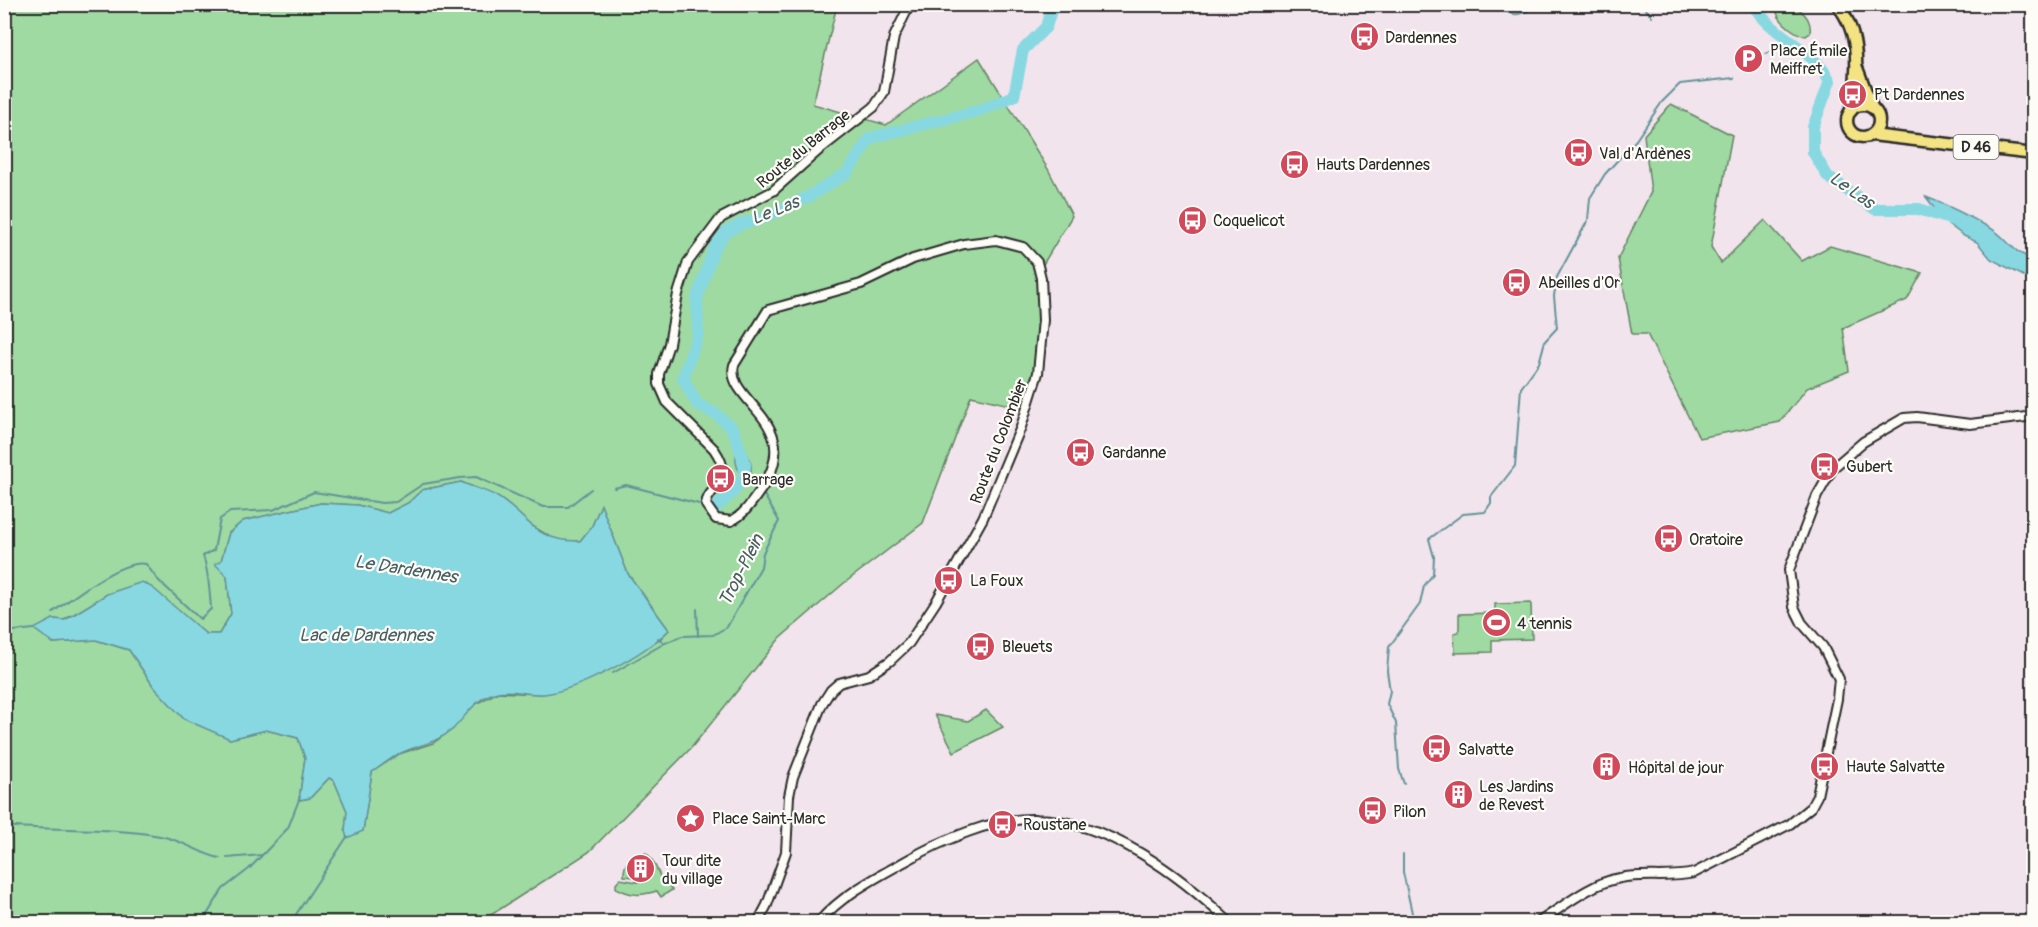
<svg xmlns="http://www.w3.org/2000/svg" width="2038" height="927" font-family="Pangolin,sans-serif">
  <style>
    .green { fill: #9edaa1; stroke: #648266; stroke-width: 1.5; fill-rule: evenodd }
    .water { fill: #88d8e2; stroke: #639399; stroke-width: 1.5 }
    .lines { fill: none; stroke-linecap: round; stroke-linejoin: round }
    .stream { stroke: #639399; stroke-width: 2 }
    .river { stroke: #88d8e2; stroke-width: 12 }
    .minor-casing { stroke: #2b2b2b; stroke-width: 12 }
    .major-casing { stroke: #2b2b2b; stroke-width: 15 }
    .minor { stroke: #fdfcf7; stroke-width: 8 }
    .major { stroke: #f4e382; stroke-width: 10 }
    .labels { text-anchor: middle; stroke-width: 4.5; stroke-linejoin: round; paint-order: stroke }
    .shield { fill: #fdfcf7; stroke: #6a6a68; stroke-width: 1.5 }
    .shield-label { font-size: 15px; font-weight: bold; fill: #2b2b2b }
    .poi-label { font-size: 16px; fill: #2b2b2b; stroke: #fdfcf7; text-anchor: start }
    .street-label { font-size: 16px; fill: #2b2b2b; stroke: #fdfcf7 }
    .water-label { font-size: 18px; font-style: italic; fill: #475f62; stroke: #fdfcf7 }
  </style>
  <rect width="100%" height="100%" fill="#f2e4ec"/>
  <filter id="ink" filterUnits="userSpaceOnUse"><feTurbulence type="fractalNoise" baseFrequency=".0167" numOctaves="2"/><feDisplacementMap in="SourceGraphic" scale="12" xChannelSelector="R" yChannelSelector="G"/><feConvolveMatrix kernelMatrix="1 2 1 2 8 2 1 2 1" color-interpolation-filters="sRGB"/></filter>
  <g filter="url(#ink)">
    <g class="green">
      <path d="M5,5H837L813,104L886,125L979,58L1048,169L1072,216L1039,271L1043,326L1027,409L971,396L923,523L843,584L780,638L692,747L589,852L480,922H5ZM461,482L496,497L529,524L557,541H580L592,526L601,505L628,574L669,630L660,639L581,683L541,694L498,692L468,708L453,729L433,743L399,754L372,772L363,831H345L347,811L334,780L329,778L310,798L299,800L305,758L298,738L266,730L230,739L214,731L154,687L129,650L96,640L53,643V619L64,620L108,594L171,605L206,634H219L231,614L227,576L221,561L229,533L243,521L321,503L357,505L388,513L408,503L422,490Z"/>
      <path d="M1782,5H1794C1804,13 1812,19 1810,33L1806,36C1795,34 1781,23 1777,13Z"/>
      <path d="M1671,104L1732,135L1711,247L1721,263L1765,220L1802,261L1830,246L1922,273L1907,300L1843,328L1849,371L1807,388L1780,422L1699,438L1647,334H1632L1618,258L1651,192L1644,135Z"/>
      <path d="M1531,603L1532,639L1492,640V652L1455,653L1454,633L1459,632V614L1495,613V604Z"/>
      <path d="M986,710L1003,727L954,752L935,715L968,721Z"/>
      <path d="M646,853C656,861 658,875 665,886L668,884L672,890L661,897L657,891C640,896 632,896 616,888V884L620,879L637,882L635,877L624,876C623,860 633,858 646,853Z"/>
    </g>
    <g class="water">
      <path d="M1926,197C1950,206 1971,217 1992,229C2007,238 2014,255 2033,258V281L1991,259L1977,242L1964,236L1944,221Z"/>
      <path d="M740,450C751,454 752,464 751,474L748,477C737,475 734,461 737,452Z"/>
      <path d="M461,482C472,487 485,490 496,496C529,516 533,542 580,541L592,526L601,505L628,574L669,630C643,655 579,690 544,694C529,695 512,689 498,692C476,697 467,715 453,729C437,743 417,745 399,754C390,759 381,766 372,772L363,831L347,838L345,831L347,811L334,780L329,778L310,798L299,800L305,758L298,738L266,730L230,739L184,719L154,687L129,650L96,640L53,643L34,629L53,619L65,620L107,594L142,582L153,588L206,634H219L231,614L227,576L215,564L221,561L229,533L243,521L321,503L357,505L388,513L408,503L422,490Z"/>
    </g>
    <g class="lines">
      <g class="stream">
        <path d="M1641,4L1652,16"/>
        <path d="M1494,5C1513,17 1519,18 1539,4"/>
        <path d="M1766,54L1787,41"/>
        <path d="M614,488L626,485L699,504"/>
        <path d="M697,609L698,636"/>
        <path d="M53,612C74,597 121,559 146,564L157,579L200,619L211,609C210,594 208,569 203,556L214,550L220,519L230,512L273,510L314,492L382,503L396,502L423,484L460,478L476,477L543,507H568L591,489"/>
        <path d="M4,632L34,629"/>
        <path d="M658,638L665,643L682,636L713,635L727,627L761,567L763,553L779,521L763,493"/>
        <path d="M613,673L665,643"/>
        <path d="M1404,784L1399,769L1396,723L1387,704L1390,691L1387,671L1389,647L1420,604L1424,586L1433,574L1434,557L1429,539L1463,514L1485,512L1491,503V497L1515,466L1521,388L1539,363L1545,341L1557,328L1554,296L1557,277L1588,220L1590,198L1605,174L1636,140L1662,102L1680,84L1734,78"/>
        <path d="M4,826C56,831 109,827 160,836C183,840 200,854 220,858"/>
        <path d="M1403,854V872L1414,922"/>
        <path d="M227,858L262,855"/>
        <path d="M195,922L203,921L223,889L249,869L288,828L300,797"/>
        <path d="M291,922L347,837"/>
      </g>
      <g class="river">
        <path d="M1753,4C1771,36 1814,49 1830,81L1813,127V152L1828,177L1875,209H1919L1956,221"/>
        <path d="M714,509L732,493L744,477L745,464L733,429L716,414L697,404L683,378L698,334L697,298L714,248L726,232L743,223L758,220L808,197L847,173L870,138L981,110L1014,96L1023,50L1046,27L1053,4"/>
      </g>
      <defs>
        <g id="minor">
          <path d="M758,922L767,905L786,852L789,796L793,777L822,704L831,690L839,683L869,675L890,661L909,643L936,602L983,518L1021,427L1038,373L1043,320L1041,278L1037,262L1023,247L996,240L964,244L913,259L861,284L768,310L734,365C724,402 809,422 760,491C752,502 744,515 731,521L716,519L706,505C707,485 738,484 714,449L667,402L659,384V374L669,344L678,294L688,262L721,218L773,191L819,150L874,107L884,92L894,37L910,4"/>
          <path d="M819,922C839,897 875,878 904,862C940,841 994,817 1037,819C1107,820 1181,876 1229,922"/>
          <path d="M1539,922C1564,906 1591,883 1620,878C1644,873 1669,879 1694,873L1790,824L1811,807L1817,796L1837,699L1839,679L1823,647L1802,623L1794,607L1789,570L1817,496L1833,468L1863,442L1904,418L1917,417L1970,424L2034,416"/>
        </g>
        <g id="major">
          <path d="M1837,4C1862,35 1858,75 1851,111"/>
          <path d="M1857,68L1872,107"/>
          <circle cx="1863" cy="121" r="16"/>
          <path d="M1872,135L2034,154"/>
        </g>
      </defs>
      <use href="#minor" class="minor-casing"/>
      <use href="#major" class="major-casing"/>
      <use href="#minor" class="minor"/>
      <use href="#major" class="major"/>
    </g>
  </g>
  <defs>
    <symbol id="bus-disc" viewBox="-11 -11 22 22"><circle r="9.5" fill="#d1495b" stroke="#fdfcf7"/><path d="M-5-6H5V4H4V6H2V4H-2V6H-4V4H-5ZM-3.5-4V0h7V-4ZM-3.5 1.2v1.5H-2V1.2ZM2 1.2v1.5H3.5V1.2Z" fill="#fff"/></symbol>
    <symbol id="parking-disc" viewBox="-11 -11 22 22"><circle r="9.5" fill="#d1495b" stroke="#fdfcf7"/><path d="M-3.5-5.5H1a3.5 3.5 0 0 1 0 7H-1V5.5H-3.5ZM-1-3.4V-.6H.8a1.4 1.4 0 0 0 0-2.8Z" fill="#fff"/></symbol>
    <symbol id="stadium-disc" viewBox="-11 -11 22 22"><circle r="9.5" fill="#d1495b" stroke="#fdfcf7"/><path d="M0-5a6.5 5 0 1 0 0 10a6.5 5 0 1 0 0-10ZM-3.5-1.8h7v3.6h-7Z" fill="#fff"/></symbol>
    <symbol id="building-disc" viewBox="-11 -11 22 22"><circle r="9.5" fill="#d1495b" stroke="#fdfcf7"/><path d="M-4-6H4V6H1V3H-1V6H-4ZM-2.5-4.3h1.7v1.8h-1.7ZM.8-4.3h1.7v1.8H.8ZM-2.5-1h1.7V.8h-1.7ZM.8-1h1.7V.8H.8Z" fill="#fff"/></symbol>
    <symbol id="sight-disc" viewBox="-11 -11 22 22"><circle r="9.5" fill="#d1495b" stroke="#fdfcf7"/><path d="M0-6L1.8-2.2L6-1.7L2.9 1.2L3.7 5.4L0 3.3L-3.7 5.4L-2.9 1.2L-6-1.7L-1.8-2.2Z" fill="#fff"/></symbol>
  </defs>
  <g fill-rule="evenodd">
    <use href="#bus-disc" x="1348" y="20" width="33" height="33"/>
    <use href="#parking-disc" x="1732" y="42" width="33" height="33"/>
    <use href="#bus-disc" x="1836" y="78" width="33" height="33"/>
    <use href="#bus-disc" x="1562" y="136" width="33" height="33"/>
    <use href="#bus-disc" x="1278" y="148" width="33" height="33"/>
    <use href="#bus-disc" x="1176" y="204" width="33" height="33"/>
    <use href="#bus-disc" x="1500" y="266" width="33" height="33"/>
    <use href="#bus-disc" x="1064" y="436" width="33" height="33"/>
    <use href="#bus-disc" x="1808" y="450" width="33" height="33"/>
    <use href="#bus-disc" x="704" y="462" width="33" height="33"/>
    <use href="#bus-disc" x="1652" y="522" width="33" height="33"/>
    <use href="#bus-disc" x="932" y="564" width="33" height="33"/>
    <use href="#stadium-disc" x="1480" y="606" width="33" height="33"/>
    <use href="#bus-disc" x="964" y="630" width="33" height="33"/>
    <use href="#bus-disc" x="1420" y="732" width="33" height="33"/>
    <use href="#bus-disc" x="1808" y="750" width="33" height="33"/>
    <use href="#building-disc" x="1590" y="750" width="33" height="33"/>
    <use href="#building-disc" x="1442" y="778" width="33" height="33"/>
    <use href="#bus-disc" x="1356" y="794" width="33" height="33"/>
    <use href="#sight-disc" x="674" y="802" width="33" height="33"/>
    <use href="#bus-disc" x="986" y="808" width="33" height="33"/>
    <use href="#building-disc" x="624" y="852" width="33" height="33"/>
  </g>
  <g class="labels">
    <rect class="shield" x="1953.5" y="135" width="45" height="24" rx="4.5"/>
    <g class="shield-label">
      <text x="1976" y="152">D 46</text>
    </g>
    <g class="poi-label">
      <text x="1385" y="43">Dardennes</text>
      <text x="1770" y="56">Place Émile<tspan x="1770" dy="18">Meiffret</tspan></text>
      <text x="1874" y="100">Pt Dardennes</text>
      <text x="1599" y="159">Val d'Ardènes</text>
      <text x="1316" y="170">Hauts Dardennes</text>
      <text x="1213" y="226">Coquelicot</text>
      <text x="1538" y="288">Abeilles d'Or</text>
      <text x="1102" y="458">Gardanne</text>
      <text x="1846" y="472">Gubert</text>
      <text x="742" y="485">Barrage</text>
      <text x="1689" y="545">Oratoire</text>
      <text x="970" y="586">La Foux</text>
      <text x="1517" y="629">4 tennis</text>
      <text x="1002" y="652">Bleuets</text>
      <text x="1458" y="755">Salvatte</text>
      <text x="1846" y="772">Haute Salvatte</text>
      <text x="1628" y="773">Hôpital de jour</text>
      <text x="1479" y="792">Les Jardins<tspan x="1479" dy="18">de Revest</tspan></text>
      <text x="1393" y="817">Pilon</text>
      <text x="712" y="824">Place Saint-Marc</text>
      <text x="1023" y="830">Roustane</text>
      <text x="662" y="866">Tour dite<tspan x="662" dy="18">du village</tspan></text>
    </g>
    <g class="street-label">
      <text transform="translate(803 148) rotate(-39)" y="6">Route du Barrage</text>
      <text transform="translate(998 441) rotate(-69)" y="6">Route du Colombier</text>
    </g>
    <g class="water-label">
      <text transform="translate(1852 190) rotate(35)" y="6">Le Las</text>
      <text transform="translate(775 210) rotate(-22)" y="6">Le Las</text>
      <text transform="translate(406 569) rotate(9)" y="6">Le Dardennes</text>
      <text transform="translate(741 570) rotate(-63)" y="6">Trop-Plein</text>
      <text x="366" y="641">Lac de Dardennes</text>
    </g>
  </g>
  <rect width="2038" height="927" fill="none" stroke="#fdfcf7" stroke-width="24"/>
  <rect x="12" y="12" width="2014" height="903" fill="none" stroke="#2b2b2b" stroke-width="2" filter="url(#ink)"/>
</svg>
